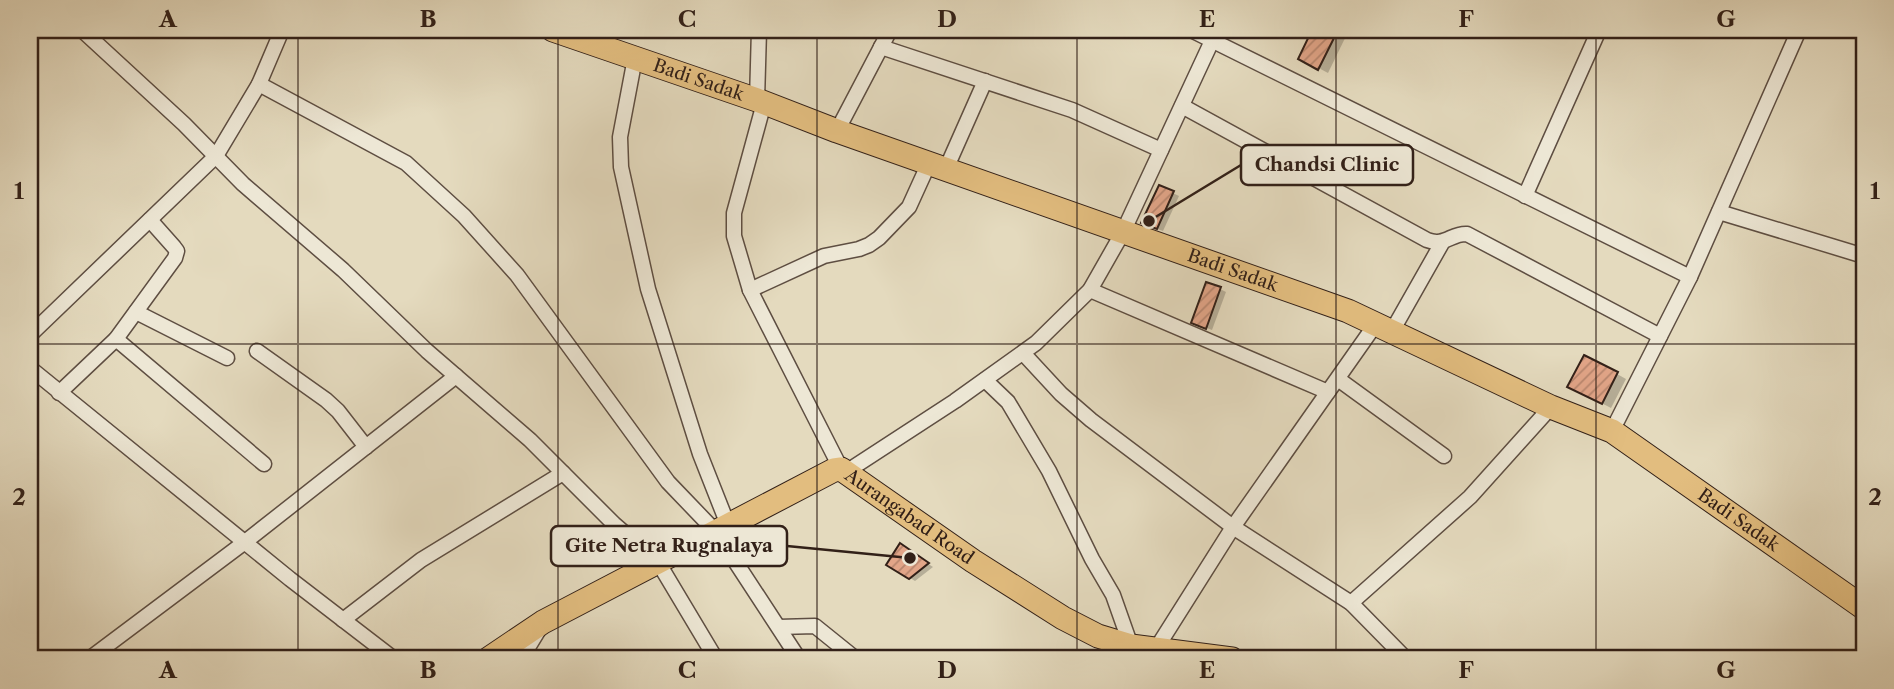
<svg xmlns="http://www.w3.org/2000/svg" width="1894" height="689" font-family="'Libre Caslon Text',serif">
  <style>
    .shadow { fill: #0003 }
    .building { fill: url(#building-hatch); stroke: #322018; stroke-width: 2 }
    .lines { fill: none; stroke-linecap: round; stroke-linejoin: round }
    .minor-casing { stroke: #5e4e42; stroke-width: 17 }
    .primary-casing { stroke: #322018; stroke-width: 25 }
    .minor { stroke: #ede7d5; stroke-width: 14 }
    .primary { stroke: #e2bd7f; stroke-width: 23 }
    .grid { fill: none; stroke: #322018; stroke-width: 2; stroke-opacity: 0.55 }
    .labels { text-anchor: middle; stroke-width: 7; stroke-linejoin: round; paint-order: stroke }
    .street-label { font-size: 18px; fill: #322018; stroke: #ede7d5 }
    .leader { fill: none; stroke: #322018; stroke-width: 2.5 }
    .callout-dot { fill: #322018; stroke: #ede7d5; stroke-width: 2.5 }
    .callout { fill: #ede7d5; stroke: #322018; stroke-width: 2.5 }
    .callout-label { font-size: 19px; text-anchor: middle; font-weight: bold; fill: #322018 }
    .neatline { fill: none; stroke: #322018; stroke-width: 2.5 }
    .grid-label { font-size: 23px; text-anchor: middle; font-weight: bold; fill: #322018 }
  </style>
  <defs>
    <pattern id="building-hatch" width="6" height="6" patternUnits="userSpaceOnUse" patternTransform="scale(1.75)"><rect width="6" height="6" fill="#e2a588"/><path d="M-1 1l2-2M0 6l6-6M5 7l2-2" fill="none" stroke="#b8866e"/></pattern>
  </defs>
  <rect width="100%" height="100%" fill="#e4dabe"/>
  <filter id="stains"><feTurbulence type="fractalNoise" baseFrequency=".00286" numOctaves="4"/><feColorMatrix values="0 0 0 0 .2 0 0 0 0 .09 0 0 0 0 .02 0 0 0 .5 -.17"/></filter>
  <radialGradient id="worn" r=".72"><stop offset=".6" stop-color="#630" stop-opacity="0"/><stop offset="1" stop-color="#630" stop-opacity=".3"/></radialGradient>
  <g class="shadow">
    <path d="M1314,30H1349L1328,73L1300,58Z"/>
    <path d="M1160,187L1179,196L1163,231L1149,226Z"/>
    <path d="M1220,289L1226,292L1212,330L1199,325Z"/>
    <path d="M1617,374L1626,379L1611,408L1578,391Z"/>
    <path d="M906,549L933,567L915,581L889,565Z"/>
  </g>
  <g class="building">
    <path d="M1312,30H1338L1318,70L1298,59Z"/>
    <path d="M1159,185L1174,191L1157,229L1141,223Z"/>
    <path d="M1206,282L1221,287L1206,329L1191,323Z"/>
    <path d="M1584,355L1618,372L1602,404L1567,387Z"/>
    <path d="M900,543L929,563L909,579L886,565Z"/>
  </g>
  <g class="lines">
    <defs>
      <g id="minor">
        <path d="M82,30L184,124L243,184L343,270L427,351L530,440L614,524L658,562L716,659"/>
        <path d="M1191,30L1690,277"/>
        <path d="M881,47L1072,110L1161,150"/>
        <path d="M635,58L620,137L621,167L648,289L700,454L728,525"/>
        <path d="M259,84L406,163L464,216L517,275L668,482L716,532L799,659"/>
        <path d="M757,100L759,30"/>
        <path d="M764,103L734,213V236L750,290L841,469"/>
        <path d="M1182,106L1427,240C1445,247 1451,233 1467,234L1660,336"/>
        <path d="M837,131L890,30"/>
        <path d="M946,169L985,81"/>
        <path d="M1525,196L1599,30"/>
        <path d="M1719,212L1864,256"/>
        <path d="M750,290L824,256L859,249L869,245L879,238L909,207L929,163"/>
        <path d="M1090,290L1328,392"/>
        <path d="M136,312L227,358"/>
        <path d="M1391,333L1442,243"/>
        <path d="M30,335L216,156L259,84L282,30"/>
        <path d="M116,339L264,464"/>
        <path d="M257,351L326,400L338,411L366,447"/>
        <path d="M1023,353L1061,394L1091,420L1233,527L1351,603L1406,659"/>
        <path d="M30,368L290,579L394,659"/>
        <path d="M1338,379L1444,456"/>
        <path d="M985,380L1008,402L1049,471L1092,559L1113,595L1131,646"/>
        <path d="M59,393L116,339L175,258L177,251L174,247L150,220"/>
        <path d="M1612,431L1690,277L1799,30"/>
        <path d="M846,472L955,401L1036,343L1090,290L1123,232L1217,30"/>
        <path d="M1351,603L1470,497L1551,407"/>
        <path d="M343,620L421,560L563,473"/>
        <path d="M779,627L815,626L856,659"/>
        <path d="M1156,649L1233,527L1375,325"/>
        <path d="M30,654L37,659"/>
        <path d="M89,659L245,542L456,376"/>
        <path d="M521,659L538,631"/>
      </g>
      <g id="primary">
        <path id="s1" d="M553,30L757,100L837,131L1348,311L1551,407L1612,431L1864,608"/>
        <path id="s2" d="M488,659L543,622L834,470L841,469L973,561L1063,618L1098,636L1131,646L1232,659"/>
      </g>
    </defs>
    <use href="#minor" class="minor-casing"/>
    <use href="#primary" class="primary-casing"/>
    <use href="#minor" class="minor"/>
    <use href="#primary" class="primary"/>
  </g>
  <path class="grid" d="M298,30V659M558,30V659M817,30V659M1077,30V659M1336,30V659M1596,30V659M30,344H1864"/>
  <g class="labels">
    <g class="street-label">
      <text dy="6" stroke="none"><textPath href="#s1" startOffset="154">Badi Sadak</textPath></text>
      <text dy="6" stroke="none"><textPath href="#s1" startOffset="721">Badi Sadak</textPath></text>
      <text dy="6" stroke="none"><textPath href="#s2" startOffset="485">Aurangabad Road</textPath></text>
      <text dy="6" stroke="none"><textPath href="#s1" startOffset="1288">Badi Sadak</textPath></text>
    </g>
  </g>
  <path class="leader" d="M1149 221L1241 165M910 558L787 546"/>
  <g class="callout-dot">
    <circle cx="1149" cy="221" r="7"/>
    <circle cx="910" cy="558" r="7"/>
  </g>
  <g class="callout">
    <rect x="1241" y="145" width="172" height="40" rx="7"/>
    <rect x="551" y="526" width="236" height="40" rx="7"/>
  </g>
  <g class="callout-label">
    <text x="1327" y="171">Chandsi Clinic</text>
    <text x="669" y="552">Gite Netra Rugnalaya</text>
  </g>
  <rect width="1894" height="689" fill="none" stroke="#e4dabe" stroke-width="77"/>
  <rect x="38" y="38" width="1818" height="612" class="neatline"/>
  <g class="grid-label">
    <text x="168" y="27">A</text>
    <text x="428" y="27">B</text>
    <text x="687" y="27">C</text>
    <text x="947" y="27">D</text>
    <text x="1207" y="27">E</text>
    <text x="1466" y="27">F</text>
    <text x="1726" y="27">G</text>
    <text x="19" y="199">1</text>
    <text x="1875" y="199">1</text>
    <text x="19" y="505">2</text>
    <text x="1875" y="505">2</text>
    <text x="168" y="678">A</text>
    <text x="428" y="678">B</text>
    <text x="687" y="678">C</text>
    <text x="947" y="678">D</text>
    <text x="1207" y="678">E</text>
    <text x="1466" y="678">F</text>
    <text x="1726" y="678">G</text>
  </g>
  <rect width="100%" height="100%" filter="url(#stains)"/>
  <rect width="100%" height="100%" fill="url(#worn)"/>
</svg>
